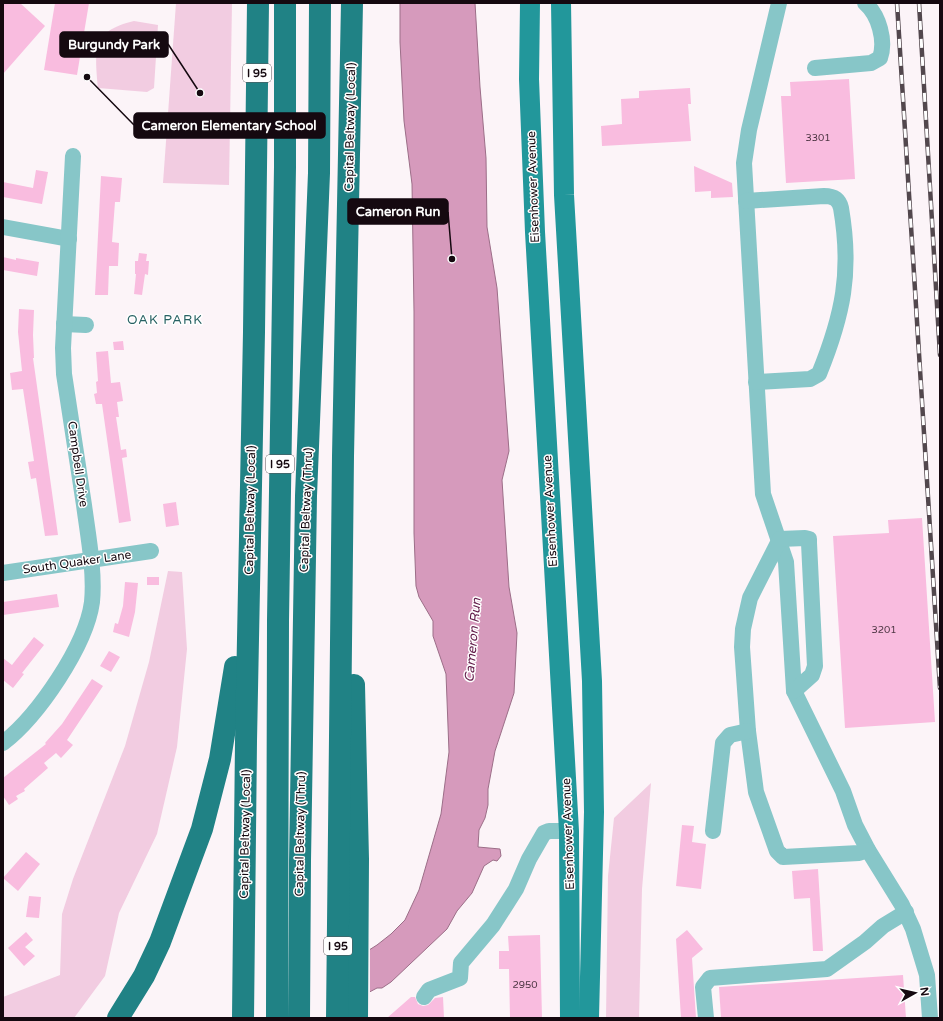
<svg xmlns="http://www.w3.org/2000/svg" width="943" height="1021" font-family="'Varela Round',sans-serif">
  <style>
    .green { fill: #f2cce1 }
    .water { fill: #d69abc; stroke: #9c6e88 }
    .pier { fill: #fcf4f8 }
    .building { fill: #f9bcdf }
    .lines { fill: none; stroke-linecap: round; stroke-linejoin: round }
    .minor { stroke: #87c6c8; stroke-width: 16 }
    .major { stroke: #22979b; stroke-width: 20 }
    .highway { stroke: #208285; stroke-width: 22 }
    .rail-casing { stroke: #52474d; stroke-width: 4.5 }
    .rail { stroke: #fff; stroke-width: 3; stroke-dasharray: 9; stroke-linecap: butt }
    .labels { text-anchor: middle; stroke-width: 3; stroke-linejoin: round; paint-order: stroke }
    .number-label { font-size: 10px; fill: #4e3644 }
    .shield { fill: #fff; stroke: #5b5358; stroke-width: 1 }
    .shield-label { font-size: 11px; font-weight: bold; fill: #150910 }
    .street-label { font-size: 12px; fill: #150910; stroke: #fff }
    .neighbourhood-label { font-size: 13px; letter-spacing: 1px; fill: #276163; stroke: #fff }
    .water-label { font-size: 13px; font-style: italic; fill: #611b49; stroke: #fff }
    .leader { fill: none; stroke: #150910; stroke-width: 1.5 }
    .callout-dot { fill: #150910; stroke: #fff; stroke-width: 1.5 }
    .callout { fill: #150910; stroke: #150910; stroke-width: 1.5 }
    .callout-label { font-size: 13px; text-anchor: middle; font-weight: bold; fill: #fff }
  </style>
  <rect width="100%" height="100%" fill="#fcf4f8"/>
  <g class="green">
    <path d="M176,3H232L229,185L163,183Z"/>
    <path d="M134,21L158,25L154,88L147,92L98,88C95,50 91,31 134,21Z"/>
    <path d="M168,571L182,572L187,649L177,747L157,834L119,913L105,976L74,1018H3V997L60,975L62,914L73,879L125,746L149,662Z"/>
    <path d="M651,783L642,889L639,1018H606L608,876L614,818Z"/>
  </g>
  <path class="water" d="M400,3H475L480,87L486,158L487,227L497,288L509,451L502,480L509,587L517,633L514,693L495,751L488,789V805L485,818L479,830L478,847L500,849L501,856L497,861L493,860L484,866L472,893L457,911L447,929L391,982L382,988H377L347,1004V964L377,945L391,934L405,920L419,890L441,814L449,752L446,674L433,636V621L419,597L416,586L414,533V312L412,184L404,121L400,42Z"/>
  <path class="pier" d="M370,947V994L347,1006L306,1009L297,1018H246L262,1001L300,977L346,963Z"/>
  <g class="building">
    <path d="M3,3H20L45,26L3,74Z"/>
    <path d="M55,3H89L77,75L44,70Z"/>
    <path d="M849,79L855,179L786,183L781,96H791L790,82Z"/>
    <path d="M690,88L691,104H688L691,141L602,146L601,126L622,124L621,99L639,98V91Z"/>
    <path d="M694,166L732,183L733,197L711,198V191L695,192Z"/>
    <path d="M36,170L48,172L42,204L3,197V182L33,188Z"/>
    <path d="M101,176L122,178L120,202H115L112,242L119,243L118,266H109L108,295H95Z"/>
    <path d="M139,253L147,254L146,261H149L148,275L145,274L142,295L134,294L136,274H135V261H138Z"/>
    <path d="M3,257L16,260V258L39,262L37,276L3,270Z"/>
    <path d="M19,309L34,310L33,335L34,358H33L58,535L45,536L36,478L31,479L28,462L34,461L23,389L12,390L10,373L22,371L18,332Z"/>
    <path d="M123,341L124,350H114L113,342Z"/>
    <path d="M108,351L111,383L120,382L123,401L117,402L119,417H116L121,450L126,449L127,457L122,458L131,521L119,523L102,404H96L94,394L97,393L96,382L98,381L96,352Z"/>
    <path d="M176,502L179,525L166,527L163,504Z"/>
    <path d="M922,518L935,722L845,728L833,536L889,533L888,520Z"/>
    <rect x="147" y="577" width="12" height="8"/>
    <path d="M125,582L138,583L135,612L129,637L113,632L115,623L118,624L123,606Z"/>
    <path d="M57,594L59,607L3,615V602Z"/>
    <path d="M34,637L44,645L22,673L24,674L13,688L3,680V658L12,665Z"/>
    <path d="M109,651L120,657L111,672L100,666Z"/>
    <path d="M92,679L103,686L67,740L73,745L61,758L56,753L44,763L48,768L24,789L25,791L16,796L18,799L9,805L3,796V778L46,744L45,743L62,724Z"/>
    <path d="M682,825L694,826L692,842L706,844L701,889L676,886Z"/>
    <path d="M26,852L40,864L18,891L3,878Z"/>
    <path d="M818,869L823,951H813L810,898L794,899L792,871Z"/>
    <path d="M29,896L41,897L39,918L26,917Z"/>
    <path d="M687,930L703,949L692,958L696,1018H681L676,939Z"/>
    <path d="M26,932L33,940L25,947L35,956L24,966L8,948Z"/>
    <path d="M540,935L542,1018H510L509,969H499V951H509L508,936Z"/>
    <path d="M903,975L906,1018H721L719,987Z"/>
    <path d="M411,997H415L418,1004L423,1006L428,1005L435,998L443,997L444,1018H387Z"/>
  </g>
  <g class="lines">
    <g class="minor">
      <path d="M779,3L749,130L744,163L763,494L786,562L794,691L843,791L855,825L868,850L902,905L913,929L927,975L930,1018"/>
      <path d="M815,68L871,63L880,58C886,41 879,15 865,3"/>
      <path d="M746,201L824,196C833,196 839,199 841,208C852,272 843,315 819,374L810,379L756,382"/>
      <path d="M3,227L69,239"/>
      <path d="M64,324L86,325"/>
      <path d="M3,573L151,551"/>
      <path d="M794,691L812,675L815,666L809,543V539L805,538L780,539L750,598L743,629L742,647L748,731L756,792L777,851L783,857L859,853L868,850"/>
      <path d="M3,743C38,716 86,646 92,602C95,572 88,535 84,505C77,461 71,418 64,374L63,348L73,156"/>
      <path d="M713,831L723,743L730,735L748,731"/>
      <path d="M424,997L429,990L460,978L461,963L493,925L516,889L529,859L544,833L549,831H569"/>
      <path d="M706,1018L703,987L710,978L827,969L865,942L883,926L906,912"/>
    </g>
    <g class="major">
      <path d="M530,3L529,79L535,232L569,831L570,1018"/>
      <path d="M561,3L564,195L592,681L594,812L589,1018"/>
    </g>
    <g class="highway">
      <path d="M354,685L358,859L357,1018"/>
      <path d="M118,1018L144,976L160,942L202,829L220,759L235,667"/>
      <path d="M243,1018L246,741L254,332L258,3"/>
      <path d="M277,1018L278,621L285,167V3"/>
      <path d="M299,1018L300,861L306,496L319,173L320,3"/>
      <path d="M337,1018L343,456L352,3"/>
    </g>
    <defs>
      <g id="rail">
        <path d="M897,3L940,688"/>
        <path d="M919,3L940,355"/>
      </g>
    </defs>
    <use href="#rail" class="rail-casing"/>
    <use href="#rail" class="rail"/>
  </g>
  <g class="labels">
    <g class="number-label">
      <text x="818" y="141">3301</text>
      <text x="884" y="633">3201</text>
      <text x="525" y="988">2950</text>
    </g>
    <g class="shield">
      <rect x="243" y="64" width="28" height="18" rx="3"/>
      <rect x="266" y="455" width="28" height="18" rx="3"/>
      <rect x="324" y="937" width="28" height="18" rx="3"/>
    </g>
    <g class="shield-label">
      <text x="257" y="77">I 95</text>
      <text x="280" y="468">I 95</text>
      <text x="338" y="950">I 95</text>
    </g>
    <g class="street-label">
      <text transform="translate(350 127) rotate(-89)" y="4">Capital Beltway (Local)</text>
      <text transform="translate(533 187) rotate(-92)" y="4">Eisenhower Avenue</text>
      <text transform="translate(78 464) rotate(82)" y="4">Campbell Drive</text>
      <text transform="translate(250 510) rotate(-89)" y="4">Capital Beltway (Local)</text>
      <text transform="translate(306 510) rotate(-88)" y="4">Capital Beltway (Thru)</text>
      <text transform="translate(550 511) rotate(-93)" y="4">Eisenhower Avenue</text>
      <text transform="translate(77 562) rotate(-8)" y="4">South Quaker Lane</text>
      <text transform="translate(245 834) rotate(-89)" y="4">Capital Beltway (Local)</text>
      <text transform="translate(300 834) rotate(-89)" y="4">Capital Beltway (Thru)</text>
      <text transform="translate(568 834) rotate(-92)" y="4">Eisenhower Avenue</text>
    </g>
    <g class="neighbourhood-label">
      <text x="165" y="324">OAK PARK</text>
    </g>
    <g class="water-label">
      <text transform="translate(472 640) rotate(-85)" y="5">Cameron Run</text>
    </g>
  </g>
  <path class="leader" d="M200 93L168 44M87 77L134 125M452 259L448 212"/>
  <g class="callout-dot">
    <circle cx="200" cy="93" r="4"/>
    <circle cx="87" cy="77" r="4"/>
    <circle cx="452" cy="259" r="4"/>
  </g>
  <g class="callout">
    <rect x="60" y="32" width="108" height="25" rx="4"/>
    <rect x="134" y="113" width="191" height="25" rx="4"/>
    <rect x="348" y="199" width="100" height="25" rx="4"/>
  </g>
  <g class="callout-label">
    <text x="114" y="49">Burgundy Park</text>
    <text x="229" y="130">Cameron Elementary School</text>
    <text x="398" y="216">Cameron Run</text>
  </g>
  <rect width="943" height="1021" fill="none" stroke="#150910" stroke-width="8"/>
  <g transform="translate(915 993) rotate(82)" stroke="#ffffff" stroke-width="3" paint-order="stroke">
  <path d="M0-3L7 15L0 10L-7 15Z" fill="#150910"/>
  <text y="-6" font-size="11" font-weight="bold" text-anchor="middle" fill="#150910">N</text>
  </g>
</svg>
